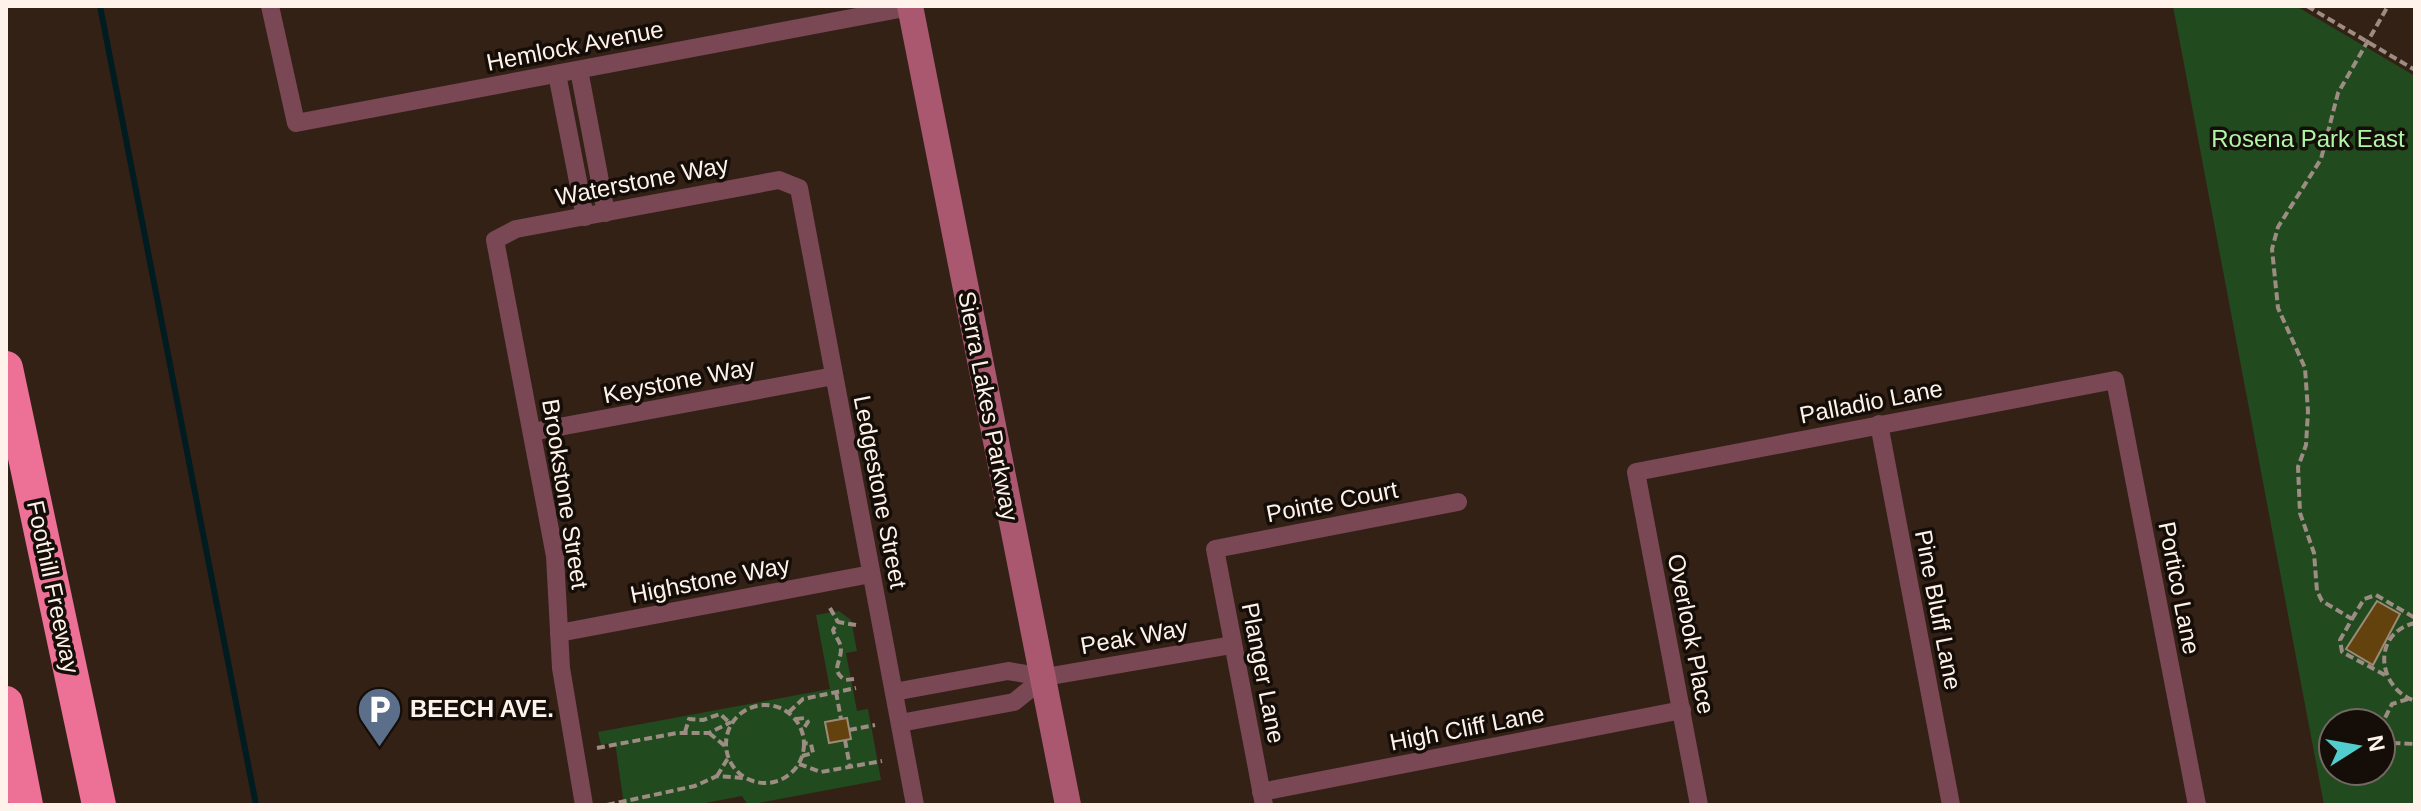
<svg xmlns="http://www.w3.org/2000/svg" width="2421" height="811" font-family="Arial,sans-serif">
  <style>
    .green { fill: #214a1f; fill-rule: evenodd }
    .lines { fill: none; stroke-linecap: round; stroke-linejoin: round }
    .stream { stroke: #001c20; stroke-width: 6 }
    .building { fill: #63420e; stroke: #9b8b77; stroke-width: 2 }
    .path { stroke: #9c8c82; stroke-width: 4; stroke-dasharray: 8 4; stroke-linecap: butt }
    .street { stroke: #7a4755; stroke-width: 18 }
    .secondary { stroke: #a9586f; stroke-width: 26 }
    .highway { stroke: #ed7096; stroke-width: 34 }
    .labels { text-anchor: middle; stroke-width: 7; stroke-linejoin: round; paint-order: stroke }
    .street-label { font-size: 24px; fill: #fff2ea; stroke: #150d08 }
    .park-label { font-size: 24px; fill: #aef7a8; stroke: #150d08 }
    .poi-label { font-size: 24px; font-weight: bold; fill: #fff2ea; stroke: #150d08; text-anchor: start }
  </style>
  <rect width="100%" height="100%" fill="#342116"/>
  <g class="green">
    <path d="M2173,6H2296L2415,76V805H2324ZM2333,723H2381V771H2333Z"/>
    <path d="M839,611L851,620L857,651L846,653L857,711L868,709L881,780L748,805L742,796L695,805H624L615,742L601,745L598,732L830,689L816,615Z"/>
  </g>
  <g class="lines">
    <path class="stream" d="M100,6L256,805"/>
  </g>
  <g class="building">
    <path d="M2377,601L2400,614L2373,665L2346,649Z"/>
    <path d="M847,718L851,739L829,743L825,722Z"/>
  </g>
  <g class="lines">
    <g class="path">
      <path d="M2307,6L2415,70"/>
      <path d="M830,608L838,622"/>
      <path d="M2352,619L2364,599L2376,595L2415,618"/>
      <path d="M2415,623C2371,633 2377,688 2415,701"/>
      <path d="M2385,675L2342,652L2340,640L2352,619L2322,601L2317,591L2314,553L2300,513L2298,467L2306,445L2308,411L2305,368L2278,308L2272,249L2278,227L2321,159L2338,93L2388,6"/>
      <path d="M854,679L845,680C830,670 841,663 841,649C841,642 835,637 833,630L838,622L856,625"/>
      <path d="M836,692L841,719"/>
      <path d="M2408,699L2392,704L2382,724L2394,743L2415,744"/>
      <circle cx="765" cy="744" r="39"/>
      <path d="M789,712L803,699L856,688"/>
      <path d="M796,719L805,718L808,722L802,731"/>
      <path d="M849,730L875,725"/>
      <path d="M685,732L689,719L703,720L720,714L730,723"/>
      <path d="M709,733L725,746"/>
      <path d="M845,740L850,767"/>
      <path d="M597,748L677,733H709L731,722"/>
      <path d="M802,756L813,753L811,744L804,743"/>
      <path d="M799,764L821,772L882,761"/>
      <path d="M717,776L728,758"/>
      <path d="M607,805L695,786L717,776L744,778"/>
    </g>
    <g class="street">
      <path d="M270,6L296,123L910,7"/>
      <path d="M579,70L606,213"/>
      <path d="M557,74L585,217"/>
      <path d="M1879,424L1951,805"/>
      <path d="M532,432L834,376"/>
      <path d="M559,633L871,574"/>
      <path d="M894,692L1008,671L1045,677L1232,645"/>
      <path d="M900,723L1014,702L1045,677"/>
      <path d="M1261,792L1682,710"/>
      <path d="M584,805L561,668L555,556L495,240L516,229L779,180L799,188L915,805"/>
      <path d="M1264,805L1215,549L1458,502"/>
      <path d="M1699,805L1636,472L2115,380L2197,805"/>
    </g>
    <path class="secondary" d="M910,6L1068,805"/>
    <g class="highway">
      <path d="M6,368L99,805"/>
      <path d="M6,703L26,805"/>
    </g>
  </g>
  <defs>
    <symbol id="parking-pin" viewBox="-11 -11 22 30"><path d="M0 17L-7.5 6A9.5 9.5 0 1 1 7.5 6Z" fill="#5c6f8a" stroke="#150d08"/><path d="M-3.5-5.5H1a3.5 3.5 0 0 1 0 7H-1V5.5H-3.5ZM-1-3.4V-.6H.8a1.4 1.4 0 0 0 0-2.8Z" fill="#fff"/></symbol>
  </defs>
  <g fill-rule="evenodd">
    <use href="#parking-pin" x="354" y="684" width="51" height="69"/>
  </g>
  <g class="labels">
    <g class="street-label">
      <text transform="translate(575 46) rotate(-11)" y="8">Hemlock Avenue</text>
      <text transform="translate(642 181) rotate(-11)" y="8">Waterstone Way</text>
      <text transform="translate(679 381) rotate(-11)" y="8">Keystone Way</text>
      <text transform="translate(1871 402) rotate(-11)" y="8">Palladio Lane</text>
      <text transform="translate(988 406) rotate(79)" y="8">Sierra Lakes Parkway</text>
      <text transform="translate(880 492) rotate(79)" y="8">Ledgestone Street</text>
      <text transform="translate(565 494) rotate(81)" y="8">Brookstone Street</text>
      <text transform="translate(1332 502) rotate(-11)" y="8">Pointe Court</text>
      <text transform="translate(710 580) rotate(-11)" y="8">Highstone Way</text>
      <text transform="translate(53 587) rotate(78)" y="8">Foothill Freeway</text>
      <text transform="translate(2179 588) rotate(79)" y="8">Portico Lane</text>
      <text transform="translate(1938 610) rotate(79)" y="8">Pine Bluff Lane</text>
      <text transform="translate(1691 634) rotate(79)" y="8">Overlook Place</text>
      <text transform="translate(1134 637) rotate(-10)" y="8">Peak Way</text>
      <text transform="translate(1263 673) rotate(79)" y="8">Planger Lane</text>
      <text transform="translate(1467 728) rotate(-11)" y="8">High Cliff Lane</text>
    </g>
    <g class="park-label">
      <text x="2308" y="147">Rosena Park East</text>
    </g>
    <g class="poi-label">
      <text x="410" y="717">BEECH AVE.</text>
    </g>
  </g>
  <rect width="2421" height="811" fill="none" stroke="#fff2ea" stroke-width="16"/>
  <g transform="translate(2357 747) rotate(79)"><circle r="38" fill="#150d08" stroke="#736962" stroke-width="2"/>
  <path d="M0-6L14 30L0 20L-14 30Z" fill="#52cdcd"/>
  <text y="-12" font-size="22" font-weight="bold" text-anchor="middle" fill="#fff2ea">N</text>
  </g>
</svg>
